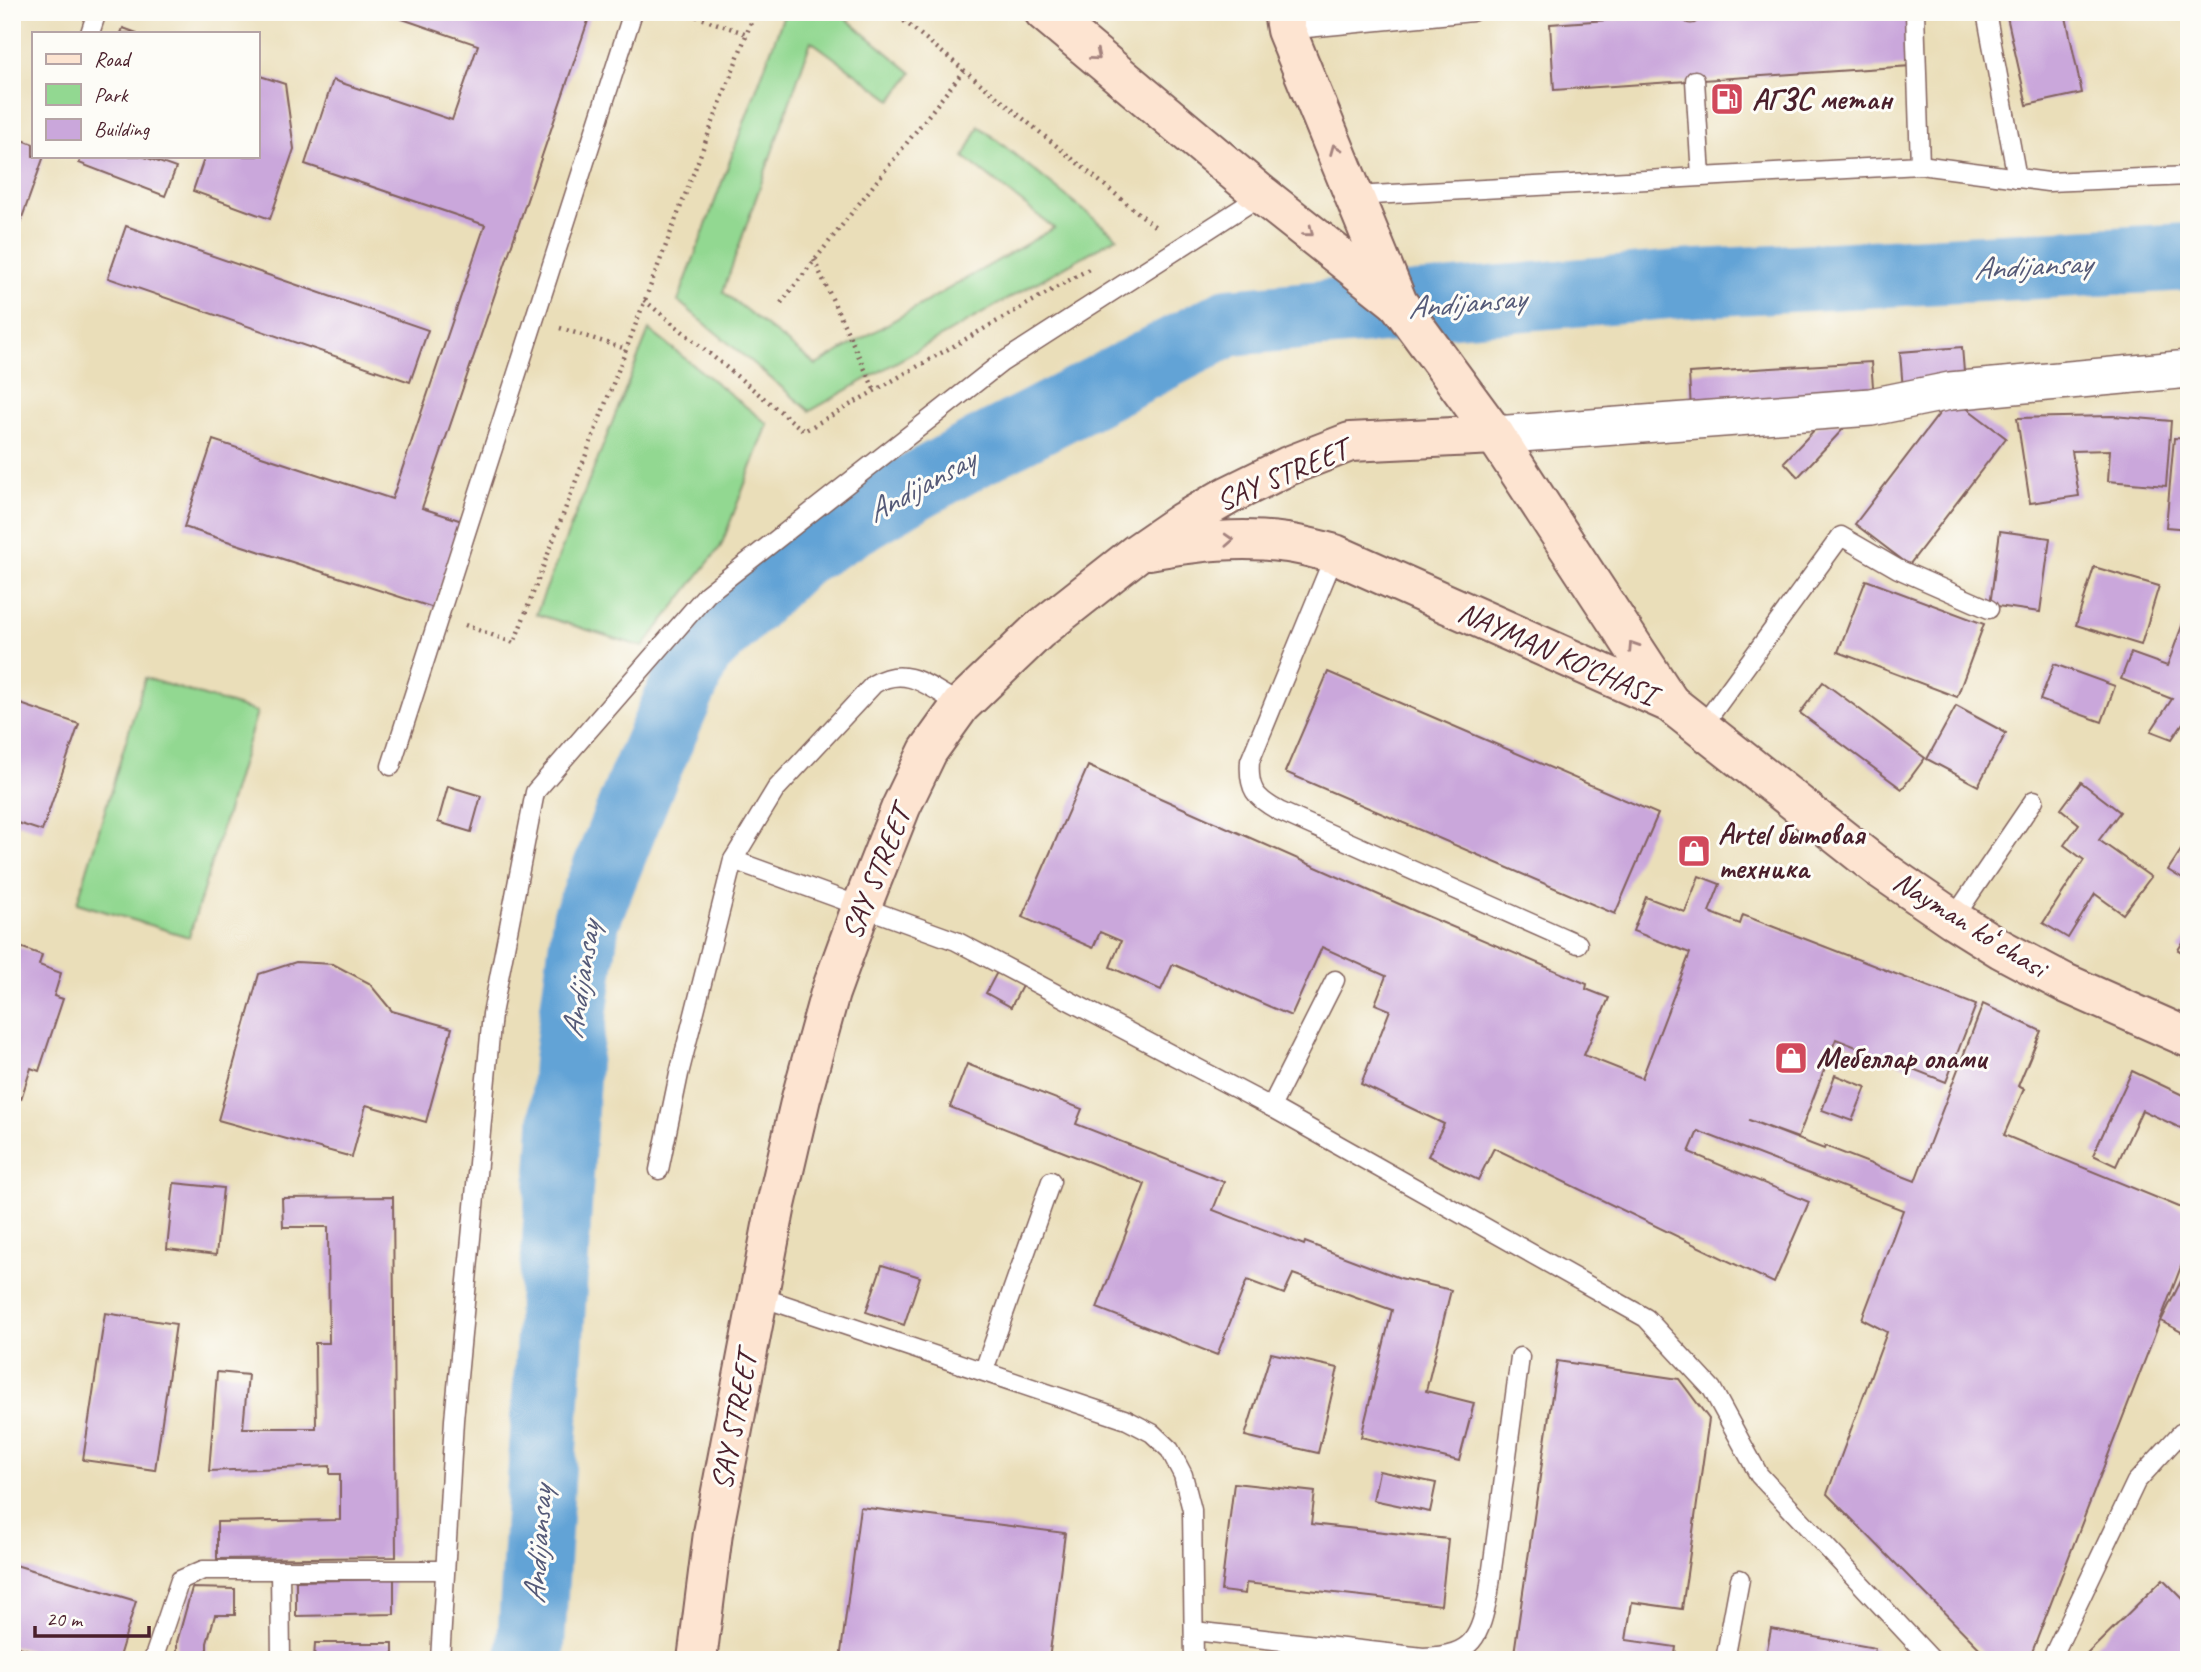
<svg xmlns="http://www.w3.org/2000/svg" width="2201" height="1672" font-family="Caveat,sans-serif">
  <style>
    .green { fill: #92d891; stroke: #6e7c5e; stroke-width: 2 }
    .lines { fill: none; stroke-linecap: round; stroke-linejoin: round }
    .river { stroke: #62a3d6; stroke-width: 68 }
    .building { fill: #caa7db }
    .service-casing { stroke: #82625d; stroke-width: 21 }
    .minor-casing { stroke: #82625d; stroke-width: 40 }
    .secondary-casing { stroke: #82625d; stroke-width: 42 }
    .path { stroke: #82625d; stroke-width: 4.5; stroke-dasharray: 2 5; stroke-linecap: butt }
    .service { stroke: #fff; stroke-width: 18 }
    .minor { stroke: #fff; stroke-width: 37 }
    .secondary { stroke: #fde4d1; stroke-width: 38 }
    .oneway { stroke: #a4827e }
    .labels { text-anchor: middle; stroke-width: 6; stroke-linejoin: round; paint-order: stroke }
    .poi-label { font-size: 30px; font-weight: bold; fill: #4a1f2b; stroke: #fdfcf7; text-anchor: start }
    .street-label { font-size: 30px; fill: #4a1f2b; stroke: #fdfcf7 }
    .water-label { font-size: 32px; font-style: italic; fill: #555a78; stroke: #fdfcf7 }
  </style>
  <rect width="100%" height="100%" fill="#fdfcf7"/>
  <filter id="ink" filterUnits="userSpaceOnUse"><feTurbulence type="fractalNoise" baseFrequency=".0143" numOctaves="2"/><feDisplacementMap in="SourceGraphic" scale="14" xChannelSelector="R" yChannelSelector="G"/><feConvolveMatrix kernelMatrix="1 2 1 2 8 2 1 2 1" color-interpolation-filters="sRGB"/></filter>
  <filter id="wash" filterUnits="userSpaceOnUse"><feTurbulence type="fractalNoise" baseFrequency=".00686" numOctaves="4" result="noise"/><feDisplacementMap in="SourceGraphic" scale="28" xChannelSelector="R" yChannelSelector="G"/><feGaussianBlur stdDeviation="1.57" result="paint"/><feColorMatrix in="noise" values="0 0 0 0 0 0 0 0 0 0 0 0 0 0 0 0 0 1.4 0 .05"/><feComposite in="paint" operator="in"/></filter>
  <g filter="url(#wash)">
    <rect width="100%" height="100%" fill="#eadeb9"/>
    <g class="green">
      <path d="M785,12H838L912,73L892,100L811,41L723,292L816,365L1054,228L964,157L979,126L1117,237L810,411L678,301Z"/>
      <path d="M649,330L768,424L721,546L643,647L536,614Z"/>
      <path d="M145,678L257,712L189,937L77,903Z"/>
    </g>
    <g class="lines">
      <path class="river" d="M530,1660L567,1061L586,920L643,778L699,651L797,555L900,495L980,451L1229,322L1680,284L2189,257"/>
    </g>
    <g id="blocks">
      <g class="building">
        <path d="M382,12H591L422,508L462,521L434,608L184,527L213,440L392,499L485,225L305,164L333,80L452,120L478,45Z"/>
        <path d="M1724,12H1908L1911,66L1554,90L1550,24Z"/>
        <path d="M2006,12H2065L2082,93L2027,105Z"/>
        <path d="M123,28L137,33H121Z"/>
        <path d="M257,75L285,84L294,149L270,219L193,191L205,156H257Z"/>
        <path d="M12,136L33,144V156H44L13,243Z"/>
        <path d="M82,156H142L176,168L165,196L79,163Z"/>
        <path d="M126,226L428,330L410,382L108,278Z"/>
        <path d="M1962,347L1965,384L1903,390L1900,352Z"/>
        <path d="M1871,362L1874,398L1691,410L1689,373Z"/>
        <path d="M1952,397L2006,438L1909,565L1855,524Z"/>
        <path d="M2113,416L2171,421L2166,486L2108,481L2110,450L2072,451L2079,496L2030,503L2017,418Z"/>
        <path d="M1839,424L1844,428L1798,477L1784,462L1819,425Z"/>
        <path d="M2174,438L2189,439V529L2166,527Z"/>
        <path d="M2000,531L2050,538L2040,612L1990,605Z"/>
        <path d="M2094,567L2159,586L2141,645L2076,625Z"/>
        <path d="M1866,580L1984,624L1957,697L1838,652Z"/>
        <path d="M2189,607V714L2172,739L2151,731L2172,699L2121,679L2131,653L2167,666Z"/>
        <path d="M2054,664L2115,686L2102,722L2040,700Z"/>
        <path d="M1328,672L1658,814L1615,914L1285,772Z"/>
        <path d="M1823,682L1925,758L1902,789L1800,713Z"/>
        <path d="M12,701L79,724L42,831L18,823L13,838Z"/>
        <path d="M1956,706L2006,733L1978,786L1927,759Z"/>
        <path d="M1088,766L1415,911L1587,984L1586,989L1609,998L1584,1055L1642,1078L1690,953L1633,931L1646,897L1685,912L1699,876L1720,884L1709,912L1740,924L1743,915L1976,1005L1946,1082L1836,1039L1798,1138L1749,1120L1824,1149L1825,1146L1915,1181L1983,1004L2041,1031L2018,1086L2024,1089L2004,1135L2189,1211V1246L2029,1660H1991L1827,1494L1887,1332L1862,1319L1903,1210L1698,1131L1689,1152L1809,1202L1774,1283L1494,1148L1478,1180L1428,1156L1444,1124L1361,1084L1390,1010L1375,1004L1386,976L1322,947L1291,1016L1173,964L1161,990L1110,967L1121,941L1100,932L1093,948L1022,917Z"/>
        <path d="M2081,782L2120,812L2099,840L2151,877L2123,914L2095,894L2068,938L2043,923L2084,860L2064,845L2079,824L2061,809Z"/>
        <path d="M448,786L481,796L471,832L438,822Z"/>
        <path d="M2189,838V883L2168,870Z"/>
        <path d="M2189,933V956L2178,950Z"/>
        <path d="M12,944L42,955L39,965L61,973L54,996L63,999L39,1071L31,1068L21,1099L12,1096Z"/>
        <path d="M296,962L333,964L369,983L392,1011L452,1028L426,1122L366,1105L352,1157L218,1120L259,974Z"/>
        <path d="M997,972L1022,986L1011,1007L986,993Z"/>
        <path d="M967,1064L1082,1109L1076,1124L1224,1182L1213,1210L1304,1245L1305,1242L1400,1278L1451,1290L1426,1391L1474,1403L1459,1461L1361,1437L1392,1310L1293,1274L1284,1294L1247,1280L1217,1355L1097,1308L1145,1184L950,1107Z"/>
        <path d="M2132,1071L2189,1098V1132L2142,1110L2116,1166L2093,1155Z"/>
        <path d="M1835,1075L1866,1087L1852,1121L1822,1110Z"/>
        <path d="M174,1183L223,1188L216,1255L167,1249Z"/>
        <path d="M393,1197L396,1557L217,1559V1522L340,1520V1474H330V1466L209,1471L217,1372L248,1375L243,1428H316L315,1343H329L328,1227H283L282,1198Z"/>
        <path d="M882,1265L920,1277L904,1325L866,1312Z"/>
        <path d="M2189,1265V1323L2183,1333L2161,1321Z"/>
        <path d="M105,1313L176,1324L155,1470L83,1460Z"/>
        <path d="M1271,1353L1338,1368L1318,1453L1245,1436Z"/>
        <path d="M1557,1361L1679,1379L1709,1419L1682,1609L1632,1602L1626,1640L1676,1647L1674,1660H1513Z"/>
        <path d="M1379,1471L1436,1483L1430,1512L1373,1500Z"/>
        <path d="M1234,1483L1315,1492L1311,1524L1448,1539L1441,1605L1246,1583L1245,1594L1221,1591Z"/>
        <path d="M860,1507L1065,1533L1049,1660H840Z"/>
        <path d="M12,1564L136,1601L118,1660H60L12,1645Z"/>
        <path d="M394,1579V1614L296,1616V1581Z"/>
        <path d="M2163,1579L2189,1605V1660H2081Z"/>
        <path d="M192,1588L235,1589V1615H215L207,1643V1660H177V1642Z"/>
        <path d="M1771,1629L1875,1648L1873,1660H1765Z"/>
        <path d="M315,1643H393V1660H314Z"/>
      </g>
    </g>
  </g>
  <g filter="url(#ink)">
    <use href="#blocks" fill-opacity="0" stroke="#82625d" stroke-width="2"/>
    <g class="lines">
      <defs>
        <g id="service">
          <path d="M1691,12V14"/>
          <path d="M1986,12L2017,178"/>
          <path d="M1286,30L1472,12"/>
          <path d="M90,33L97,12"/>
          <path d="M1695,80L1701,176"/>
          <path d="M1920,165L2048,182L2189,176"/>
          <path d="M1354,196L1920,165L1915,12"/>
          <path d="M1335,554L1250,761C1248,789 1255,798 1279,811L1578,944"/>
          <path d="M1701,728L1841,536L1898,569L1989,609"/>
          <path d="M391,766L633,12"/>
          <path d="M733,860L956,941L1271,1107L1646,1318L1712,1389L1759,1475L1932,1660"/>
          <path d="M1953,919L2034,800"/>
          <path d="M1271,1107L1335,980"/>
          <path d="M659,1170L679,1074L733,860L776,789L874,684C907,664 930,688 961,705"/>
          <path d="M758,1296L1127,1420L1152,1433L1170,1450L1183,1475L1192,1510L1194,1660"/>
          <path d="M984,1370L1051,1181"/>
          <path d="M280,1570L281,1660"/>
          <path d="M1194,1631L1423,1657C1475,1655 1479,1638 1489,1592L1520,1357"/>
          <path d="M153,1660L180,1580L203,1570H445"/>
          <path d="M440,1660L454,1420L492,1014L535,792L707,594L1001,363L1262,195"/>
          <path d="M1725,1660L1740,1579"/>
          <path d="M2051,1660L2136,1482L2181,1433L2189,1430"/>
        </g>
        <path id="minor" d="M1495,435L1871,407L1950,391L2189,369"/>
        <g id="secondary">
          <path d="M1044,12L1262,195L1397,302"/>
          <path d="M1283,12L1286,30L1398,303L1495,435L1670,703"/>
          <path d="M1149,550C1195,542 1241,536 1287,543C1303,545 1319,550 1335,554L1670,703L1879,868L1953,919L2001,949L2065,983L2189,1038"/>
          <path d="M697,1660L713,1533L776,1205L801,1098L830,993L861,908L901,807L928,751L961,705L1038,631L1137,553L1182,522L1229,495L1288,466L1350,442L1495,435"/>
        </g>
      </defs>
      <use href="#service" class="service-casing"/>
      <use href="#minor" class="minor-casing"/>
      <use href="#secondary" class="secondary-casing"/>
      <g class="path">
        <path d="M683,12L747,34"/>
        <path d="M893,12L1158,229"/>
        <path d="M814,260L875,391"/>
        <path d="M644,300L804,431L1089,269"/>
        <path d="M781,303L964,70"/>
        <path d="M560,328L626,349"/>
        <path d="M465,625L514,643L755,12"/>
      </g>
      <use href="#service" class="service"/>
      <use href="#minor" class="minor"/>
      <use href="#secondary" class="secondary"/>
    </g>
    <defs><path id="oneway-chevron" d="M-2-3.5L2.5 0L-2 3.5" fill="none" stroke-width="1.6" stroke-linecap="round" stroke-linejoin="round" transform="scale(1.75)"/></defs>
    <g class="oneway">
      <use href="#oneway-chevron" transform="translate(1096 56) rotate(40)"/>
      <use href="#oneway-chevron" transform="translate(1335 149) rotate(-112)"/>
      <use href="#oneway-chevron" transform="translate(1309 232) rotate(39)"/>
      <use href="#oneway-chevron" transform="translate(1229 540) rotate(-3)"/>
      <use href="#oneway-chevron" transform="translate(1633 646) rotate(-123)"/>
    </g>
  </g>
  <defs>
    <symbol id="fuel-square" viewBox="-11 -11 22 22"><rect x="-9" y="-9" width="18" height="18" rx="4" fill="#d1495b" stroke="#fdfcf7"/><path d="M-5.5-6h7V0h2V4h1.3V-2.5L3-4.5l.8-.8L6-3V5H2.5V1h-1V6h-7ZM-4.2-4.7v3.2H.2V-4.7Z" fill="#fff"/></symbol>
    <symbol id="shop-square" viewBox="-11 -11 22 22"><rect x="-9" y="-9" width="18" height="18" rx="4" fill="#d1495b" stroke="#fdfcf7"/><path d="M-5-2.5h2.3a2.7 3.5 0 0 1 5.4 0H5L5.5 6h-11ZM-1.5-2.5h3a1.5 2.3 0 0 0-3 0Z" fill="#fff"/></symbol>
  </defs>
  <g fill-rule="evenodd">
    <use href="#fuel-square" x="1708" y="80" width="38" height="38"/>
    <use href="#shop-square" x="1675" y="832" width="38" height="38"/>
    <use href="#shop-square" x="1772" y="1039" width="38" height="38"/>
  </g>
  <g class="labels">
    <g class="poi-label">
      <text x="1752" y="109">АГЗС метан</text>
      <text x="1718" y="844">Artel бытовая<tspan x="1718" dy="34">техника</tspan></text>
      <text x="1816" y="1068">Мебеллар олами</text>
    </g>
    <g class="street-label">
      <text transform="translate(1282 475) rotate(-23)" y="10">SAY STREET</text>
      <text transform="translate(1557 653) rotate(24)" y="10">NAYMAN KO'CHASI</text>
      <text transform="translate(876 873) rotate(-68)" y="10">SAY STREET</text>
      <text transform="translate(1970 924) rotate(32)" y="10">Nayman koʻchasi</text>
      <text transform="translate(734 1421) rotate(-79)" y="10">SAY STREET</text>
    </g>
    <g class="water-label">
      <text transform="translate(2032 265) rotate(-3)" y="11">Andijansay</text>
      <text transform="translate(1466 302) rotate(-5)" y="11">Andijansay</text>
      <text transform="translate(920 485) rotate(-29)" y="11">Andijansay</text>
      <text transform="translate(580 980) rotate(-81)" y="11">Andijansay</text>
      <text transform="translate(537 1545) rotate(-86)" y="11">Andijansay</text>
    </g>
  </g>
  <rect width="2201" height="1672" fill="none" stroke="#fdfcf7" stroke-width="42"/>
  <rect x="32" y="32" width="228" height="126" fill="#fdfcf7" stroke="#b5a4a5" stroke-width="2"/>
  <rect x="46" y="54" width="35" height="10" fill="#fde4d1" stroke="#b5a4a5" stroke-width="2"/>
  <text x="94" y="66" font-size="21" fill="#4a1f2b">Road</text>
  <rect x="46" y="84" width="35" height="21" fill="#92d891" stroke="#b5a4a5" stroke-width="2"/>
  <text x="94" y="102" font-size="21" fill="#4a1f2b">Park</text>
  <rect x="46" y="119" width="35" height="21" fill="#caa7db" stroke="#b5a4a5" stroke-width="2"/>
  <text x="94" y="136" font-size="21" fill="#4a1f2b">Building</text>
  <path d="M35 1626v10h114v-10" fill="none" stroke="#4a1f2b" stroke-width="3.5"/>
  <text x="46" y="1626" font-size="21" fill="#4a1f2b" stroke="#fdfcf7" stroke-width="5" paint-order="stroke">20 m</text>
</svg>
